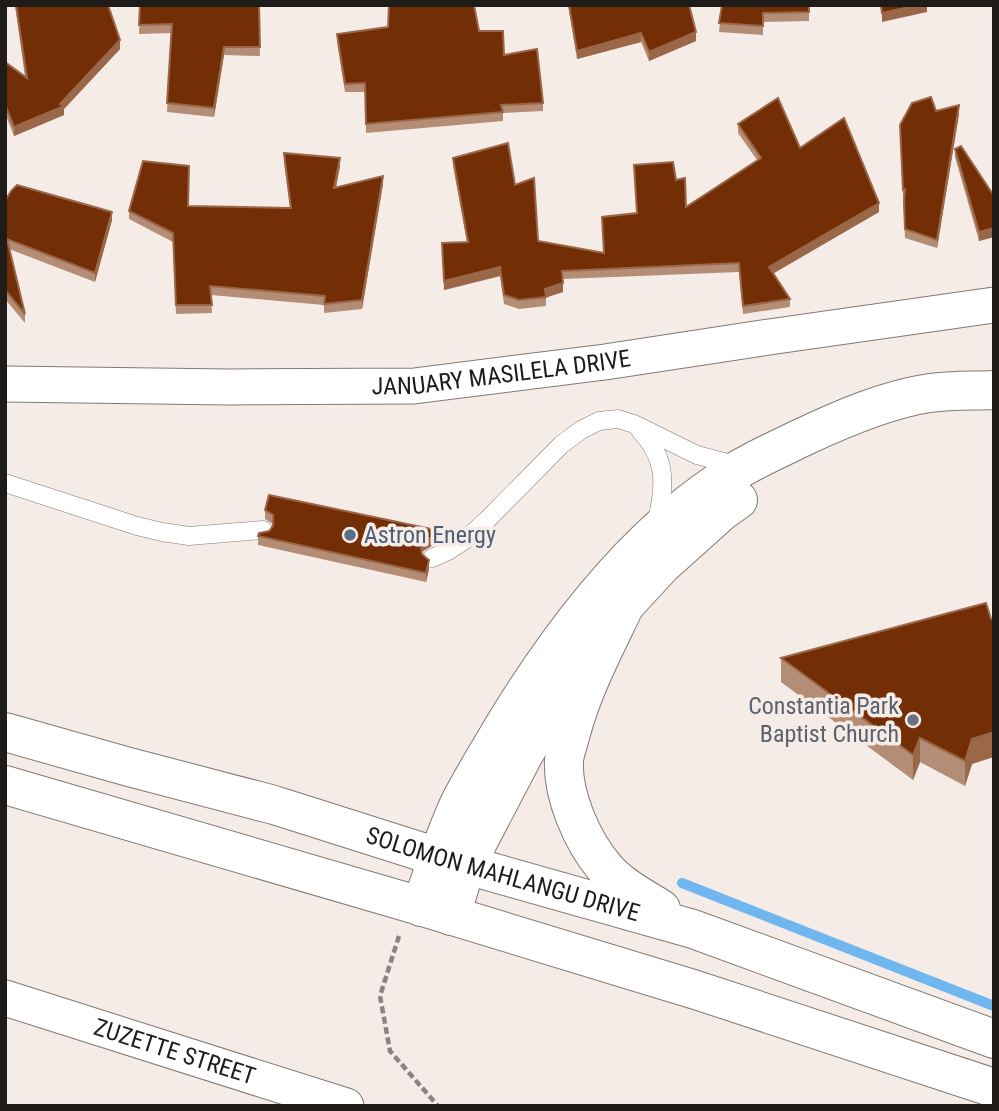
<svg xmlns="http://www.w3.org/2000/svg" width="999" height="1111" font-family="'Roboto Condensed',sans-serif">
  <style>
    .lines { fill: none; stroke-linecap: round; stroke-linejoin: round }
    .stream { stroke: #6fb7ee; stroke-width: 10 }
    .lane-casing { stroke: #827975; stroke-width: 19 }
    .street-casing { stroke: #827975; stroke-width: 37 }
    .secondary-casing { stroke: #827975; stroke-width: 40 }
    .primary-casing { stroke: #827975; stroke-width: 40 }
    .path { stroke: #8a8480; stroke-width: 4.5; stroke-dasharray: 7 3.5; stroke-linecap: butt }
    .lane { stroke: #fff; stroke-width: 18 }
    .street { stroke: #fff; stroke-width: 35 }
    .secondary { stroke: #fff; stroke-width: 38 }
    .primary { stroke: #fff; stroke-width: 38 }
    .wall { fill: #b48d76 }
    .shaded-wall { fill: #9a6749 }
    .building { fill: #732e05; stroke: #9a6749; stroke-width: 2 }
    .service-dot { fill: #5c6f8a; stroke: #f6ece7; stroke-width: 2.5 }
    .worship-dot { fill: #6b7280; stroke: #f6ece7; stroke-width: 2.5 }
    .labels { text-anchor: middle; stroke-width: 7; stroke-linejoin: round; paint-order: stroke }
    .street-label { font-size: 24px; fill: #1e1b19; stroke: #f6ece7 }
    .service-label { font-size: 24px; fill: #4e5e75; stroke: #f6ece7; text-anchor: start }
    .worship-label { font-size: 24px; fill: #5b616d; stroke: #f6ece7; text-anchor: end }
  </style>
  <rect width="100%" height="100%" fill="#f6ece7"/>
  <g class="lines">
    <path class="stream" d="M682,883L994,1006"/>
    <defs>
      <g id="lane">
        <path d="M639,429C669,461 664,484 657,523"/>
        <path d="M5,483L137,526L162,532L189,536L263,530"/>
        <path d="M432,558L448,551L465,540L487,520L561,445L581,430L599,421L618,419L634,424L697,455L739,466"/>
      </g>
      <g id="street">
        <path id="s1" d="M5,384L229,387L414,386L605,362L769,337L994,305"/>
        <path id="s2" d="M5,998L346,1106"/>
      </g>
      <g id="secondary">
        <path d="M421,907C433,872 444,836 460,802C473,777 488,753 502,729C557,638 628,543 717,483C743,465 772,452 801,438C839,420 887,399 930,393C951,390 973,391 994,390"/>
        <path d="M451,916L466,865L524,754L570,677L625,605L663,564L721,512L738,500"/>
      </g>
      <g id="primary">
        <path d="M625,605C605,647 583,688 571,733C569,742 565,751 564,760C562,795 582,841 605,868C619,885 642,897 661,909"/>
        <path id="s3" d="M5,732L129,767L274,805L438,857L693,929L994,1039"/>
        <path d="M5,785L410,903L696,990L994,1088"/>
      </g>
    </defs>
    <use href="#lane" class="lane-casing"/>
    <use href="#street" class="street-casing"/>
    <use href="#secondary" class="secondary-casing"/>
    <use href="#primary" class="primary-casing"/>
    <path class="path" d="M399,936L380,996L390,1051L438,1106"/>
    <use href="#lane" class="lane"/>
    <use href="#street" class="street"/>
    <use href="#secondary" class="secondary"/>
    <use href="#primary" class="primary"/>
  </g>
  <g class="wall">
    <path d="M15,5H108L120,49L64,109V115L14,136L5,113V62L25,77Z"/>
    <path d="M140,5H259L260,56L224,55L214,117L167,112L171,33L139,34Z"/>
    <path d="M568,5H689L696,41L649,61L641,42L577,59Z"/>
    <path d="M722,5H809V21L763,22V35L719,32Z"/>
    <path d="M479,31L504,55L543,103V111L503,113V121L366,133L365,92H345L337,42V34Z"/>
    <path d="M936,111L959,114L937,248L905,238L900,134Z"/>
    <path d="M738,124L800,148L879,212L773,273L790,299V307L743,314L739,272L563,279V292L546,297V306L519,309L504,304L500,276L444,290L442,252L467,242L453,166V158L515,185L538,241L604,253L637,213L634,165L676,180L686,207L757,160L738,133Z"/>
    <path d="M955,149L994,196V237L979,241L955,157Z"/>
    <path d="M284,153L340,166L336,188L383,184L362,309L324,313V305L211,295L212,313L176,314L173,242L129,219V211L189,206L290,208L284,162Z"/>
    <path d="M5,201L112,220L95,282L9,249L25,314V323L5,299Z"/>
    <path d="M265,510L436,539L435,544L423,551L422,554L429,569L426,582L258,545V536L269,531L273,526V524L265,519Z"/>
    <path d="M781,658L972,764L965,786L920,762L913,780L781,682Z"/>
  </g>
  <g class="shaded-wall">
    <path d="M918,5H927V12L882,22V13Z"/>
    <path d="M696,32V41L649,61V52Z"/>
    <path d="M641,33V42L577,59V51Z"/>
    <path d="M120,40V49L64,109V115L14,136V127L60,104Z"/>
    <path d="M224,47V55L214,117V108Z"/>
    <path d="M959,105V114L937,248V240Z"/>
    <path d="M340,158V166L334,197V188Z"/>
    <path d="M383,176V184L362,309V300Z"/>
    <path d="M879,203V212L769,276V267Z"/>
    <path d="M112,212V220L95,282V273Z"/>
    <path d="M994,228V237L979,241V232Z"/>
    <path d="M500,267V276L444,290V281Z"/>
    <path d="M563,283V292L545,298V289Z"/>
    <path d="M436,530L435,544L423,551L421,556V547L423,542Z"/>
    <path d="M429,560V569L426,582V573Z"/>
    <path d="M994,732V757L972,764L965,786V761L972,739Z"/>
    <path d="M920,738V762L913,780V755Z"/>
  </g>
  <g class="building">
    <path d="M16,5H108L120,40L60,104L64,106L14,127L5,104V62L27,78Z"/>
    <path d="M140,5H259L260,47H224L214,108L167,103L172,24L139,25Z"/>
    <path d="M389,5H474L479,31H503L504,55L537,49L543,103L501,105L503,112L366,124L365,83L345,84L337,34L388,27Z"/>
    <path d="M569,5H689L696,32L649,52L641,33L577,51Z"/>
    <path d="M722,5H809V12L763,13V26L719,23Z"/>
    <path d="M881,5H918L882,13Z"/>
    <path d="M931,97L936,111L959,105L937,240L905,229L904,200L905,189L903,190L900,125L912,103Z"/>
    <path d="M778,98L800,148L844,118L879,203L769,267L790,299L743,306L739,263L562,271L563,283L545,289L546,297L519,300L504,295L500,267L444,281L442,243L468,242L453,158L508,143L515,185L534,178L538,241L604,253L602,217L637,213L634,165L673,162L676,180L685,178L686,207L761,158L738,124Z"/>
    <path d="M961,146L994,196V228L979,232L955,149Z"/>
    <path d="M284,153L340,158L334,188L383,176L362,300L324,304L325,296L210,286L212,305H176L173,233L129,211L143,161L189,166L188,206L291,208Z"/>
    <path d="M17,185L112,212L95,273L7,239L25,314L5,290V201L11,191Z"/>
    <path d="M269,495L436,530L435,535L423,542L421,547L422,554L429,560L426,573L258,536L259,533L269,531L273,526V515L265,510Z"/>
    <path d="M986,603L991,619H994V732L972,739L965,761L920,738L913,755L781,658Z"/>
  </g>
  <circle class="service-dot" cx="350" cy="535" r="7"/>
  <circle class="worship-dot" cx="913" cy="720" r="7"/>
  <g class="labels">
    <g class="street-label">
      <text dy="8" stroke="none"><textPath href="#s1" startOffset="497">JANUARY MASILELA DRIVE</textPath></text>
      <text dy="8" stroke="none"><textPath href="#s3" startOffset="518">SOLOMON MAHLANGU DRIVE</textPath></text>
      <text dy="8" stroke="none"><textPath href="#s2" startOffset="178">ZUZETTE STREET</textPath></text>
    </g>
    <g class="service-label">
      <text x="364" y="543">Astron Energy</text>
    </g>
    <g class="worship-label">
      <text x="899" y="714">Constantia Park<tspan x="899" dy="28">Baptist Church</tspan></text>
    </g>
  </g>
  <rect width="999" height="1111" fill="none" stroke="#1e1b19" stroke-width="14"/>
</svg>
